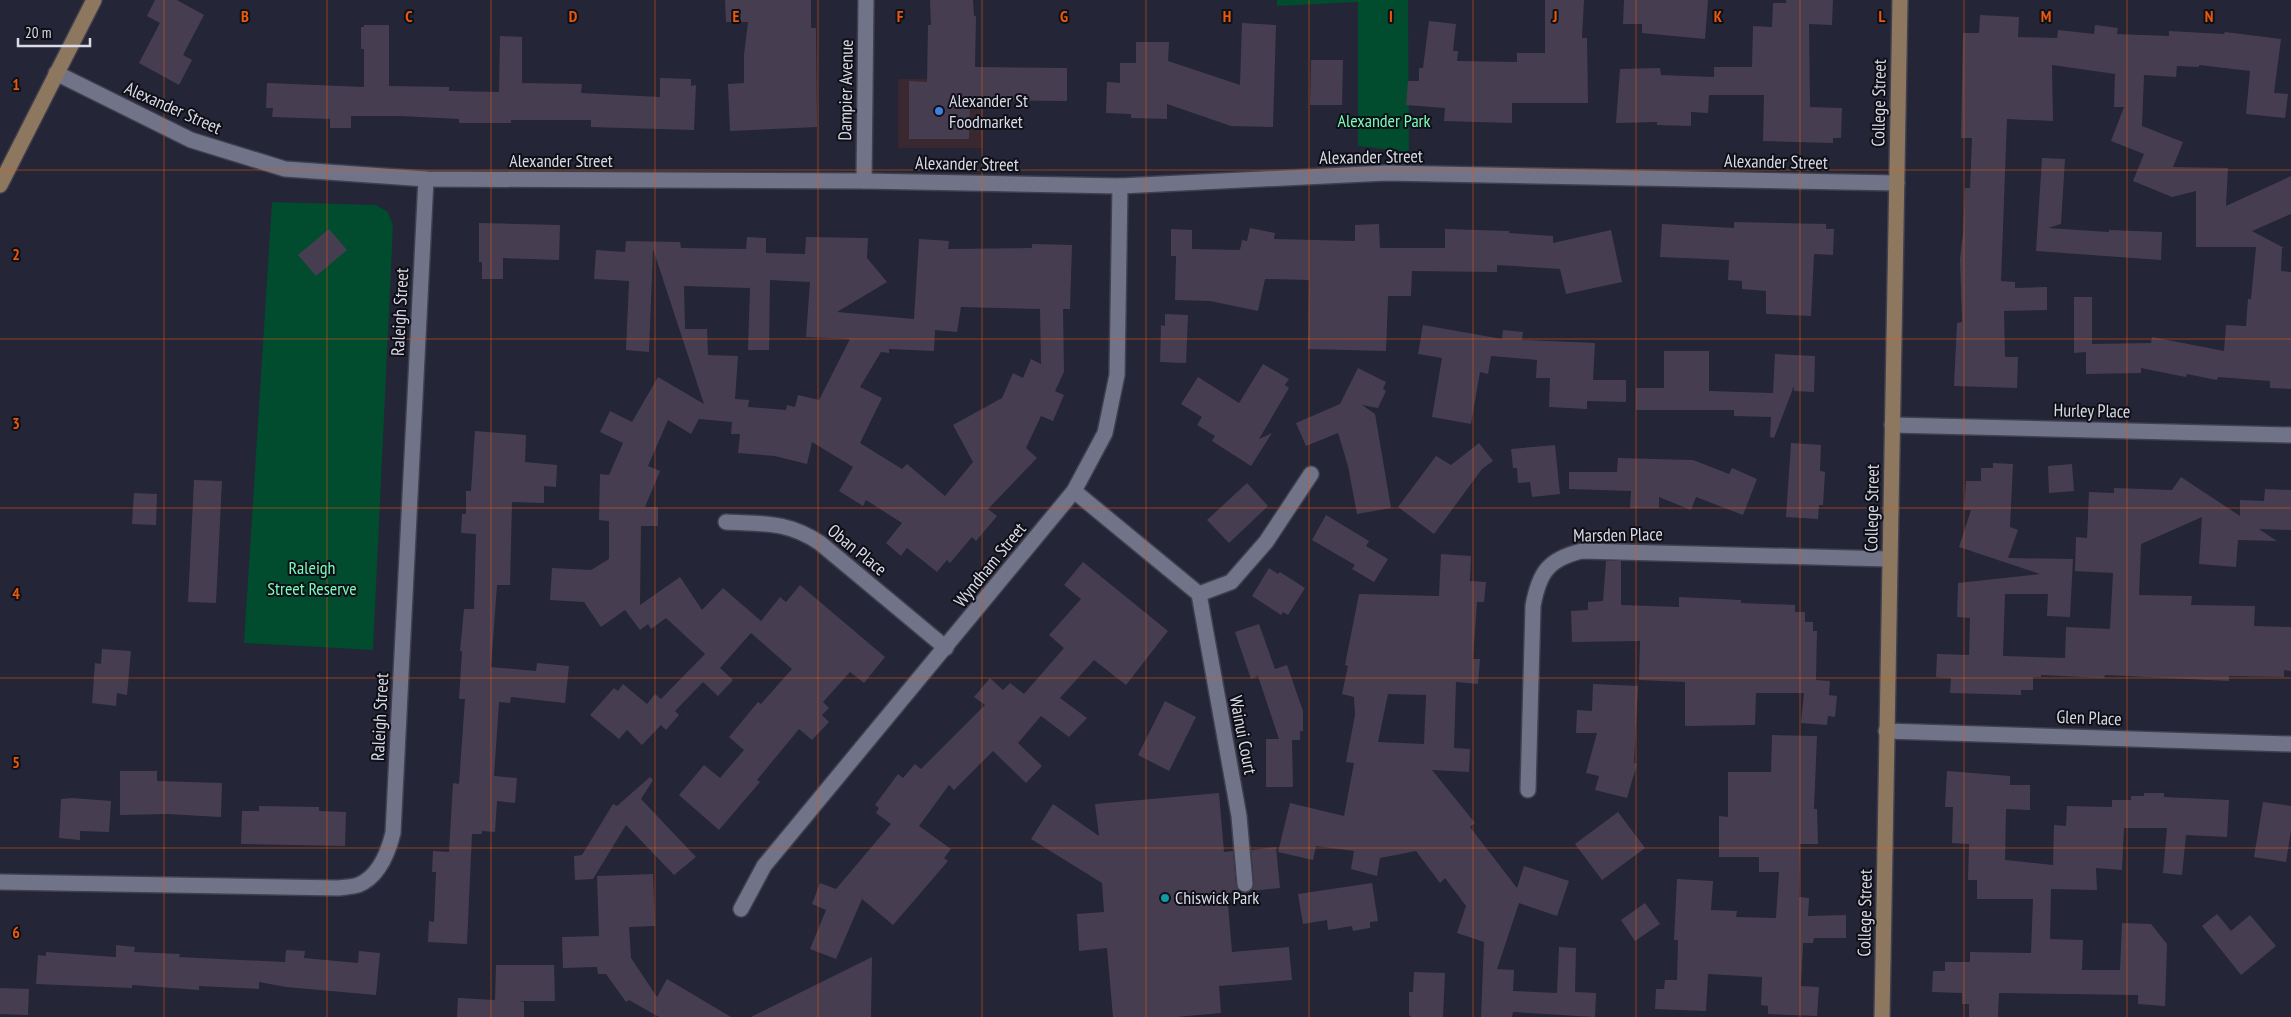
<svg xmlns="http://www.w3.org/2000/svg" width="2291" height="1017" font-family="'PT Sans Narrow',sans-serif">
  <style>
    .commercial { fill: #3a2831 }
    .green { fill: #014b2e }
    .building { fill: #463e50; fill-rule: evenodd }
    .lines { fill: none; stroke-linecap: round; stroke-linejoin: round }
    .street-casing { stroke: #3f3f4e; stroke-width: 18 }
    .secondary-casing { stroke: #3f3f4e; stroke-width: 18 }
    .street { stroke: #717388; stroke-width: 15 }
    .secondary { stroke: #8d785f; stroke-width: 15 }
    .grid { fill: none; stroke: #e8590c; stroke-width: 1; stroke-opacity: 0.55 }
    .shop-dot { fill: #3f7fe0; stroke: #0f0f17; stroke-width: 2 }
    .culture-dot { fill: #0f9aa8; stroke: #0f0f17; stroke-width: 2 }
    .labels { text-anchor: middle; stroke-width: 4; stroke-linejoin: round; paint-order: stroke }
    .street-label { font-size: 18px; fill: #d9dae6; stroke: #0f0f17 }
    .poi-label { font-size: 18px; fill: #d9dae6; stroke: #0f0f17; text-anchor: start }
    .park-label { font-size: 18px; fill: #7afcbb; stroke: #0f0f17 }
    .grid-label { font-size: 16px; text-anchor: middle; font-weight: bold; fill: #e8590c; stroke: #0f0f17; stroke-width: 4; stroke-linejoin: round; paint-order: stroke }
  </style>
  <rect width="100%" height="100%" fill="#242536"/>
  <rect class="commercial" x="898" y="79" width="85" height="69"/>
  <g class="green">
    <path d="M1277,0H1408L1409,152L1358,146V2L1277,6Z"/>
    <path d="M272,202L376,205L388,212L393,226L373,650L244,643Z"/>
  </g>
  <g class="building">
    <path d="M155,0H177L204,15L183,55L192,60L179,85L139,63L160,23L147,16Z"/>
    <path d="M725,0H811V28H816L817,127L730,131L728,84L744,83V55L748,22H726Z"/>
    <path d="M930,0H973L974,16H976L975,67L1067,68V101L970,100L969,139H909V81L927,82L928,25H931Z"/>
    <path d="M1545,0H1584L1582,38H1587L1588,103H1512V123L1444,121L1445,108L1406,105L1408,81H1419V68H1423L1429,21L1456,24L1453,51H1458L1457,61L1517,62V53H1545Z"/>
    <path d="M1624,0H1708L1705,39L1642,33V24H1623Z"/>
    <path d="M1786,0H1833L1832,25L1809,24L1810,107L1842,108L1841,138H1833V143L1763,141L1764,95H1709L1708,113L1691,112V126L1657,125V122L1616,123L1620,69L1660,68L1661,75L1714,77V67H1752L1753,26L1772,27L1773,3H1786Z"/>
    <path d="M1980,15L2019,17L2018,37L2057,38L2058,30L2094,34L2095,25L2118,28L2117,34L2169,36V31L2224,34L2225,32L2281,39L2274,93L2288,94L2285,118L2246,114L2250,71L2199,65V67L2177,66L2176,77L2144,75L2142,126L2183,142L2173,167L2228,168L2226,206L2291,176V214L2252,231L2284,248H2282L2281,271L2291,272V389L2270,388V381L2218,377L2217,380L2187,374L2186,377L2141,368V373L2086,374V352L2074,353V297H2092V344L2151,343L2152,337L2224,351L2226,325L2246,326L2248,299H2251L2256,247H2196V191L2172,197L2133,181L2144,154L2111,141L2124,107H2114L2115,74L2052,65L2053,121L2007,119L2001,281L2015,282V288L2047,287V310L2004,311L2005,357H2018L2017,388L1954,386L1957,323L1962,322L1960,259L1963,233L1965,188H1970L1972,138H1961L1963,33H1979Z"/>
    <path d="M1242,23L1276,25L1273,127L1231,126L1167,104V119L1131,118V114L1106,113L1107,82L1120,83V63H1136V42H1169L1168,61L1240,85Z"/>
    <path d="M364,25H389V86L449,87V91L499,92L500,36L522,37V83L582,84L581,93L660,97V78L691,79V86L696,85L694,130L591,127V120H511V123H459V119L400,116H351V128H330V119L272,117L273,108H266L267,83L364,87V49H361V27H364Z"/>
    <path d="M1311,60H1343L1342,105H1310Z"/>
    <path d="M2042,158L2065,159L2061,224L2048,228L2109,232V230L2162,232L2161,260L2036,251Z"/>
    <path d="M1734,222L1826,224V229H1834L1833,255L1814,254L1811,316L1766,314V291L1742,289V281L1728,280L1729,260L1660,257L1662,224L1734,228Z"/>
    <path d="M479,223L560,225L559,260L503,258V279H482V262H479Z"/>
    <path d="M1379,224L1380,248H1445V229L1509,231V233L1553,236V243L1611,230L1622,282L1566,294L1560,269L1497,265V272L1412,271L1411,296H1388L1386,351L1308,349L1309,280L1265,279L1258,311L1210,301L1175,300L1176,256H1171V229L1192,230V249L1240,250L1242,240L1247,241L1250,228L1275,233L1274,239L1355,241V225Z"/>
    <path d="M329,229L347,250L316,276L298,255Z"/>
    <path d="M747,237L766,238V253L805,254L806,237L868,238L867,258L887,282L837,312L914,319L919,239L949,241L948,249L1032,248V244L1072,245L1070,309H1063L1064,372L1055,391L1064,395L1053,421L1041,416L1026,448L1037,458L988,509L997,516L976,541L972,537L950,563L947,560L937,572L907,548L901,556L886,543L902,523L866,500L863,506L839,491L853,467L812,442L807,464L775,456L738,453L740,434H731L732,422L699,419L691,434L668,420L648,466L660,471L645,507H658V526H641L640,605L680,577L702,610L723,588L761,621L780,597L786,602L800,585L885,657L864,683L850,672L823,702L829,708L822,715L829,722L812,740L799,729L757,780L760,782L719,830L679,795L704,765L720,778L744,750L729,737L758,702L761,704L792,669L751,633L720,668L733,680L718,696L703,682L675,711L679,715L666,730L661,725L642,745L627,730L619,739L590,715L614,688L618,691L623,684L647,704L655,694L661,699L705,654L666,618L651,629L648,624L640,630L625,610L601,627L584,602L550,600L552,568L591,570L609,559V521L599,520L600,474L609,475L623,443L600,432L610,411L632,422L658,377L704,404L653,249L649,352L626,350L629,281L594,279L596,250L625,252L626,241L680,242L681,248L746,249ZM770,280L810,282L806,337L850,339L819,400L798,395L795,407L787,405L786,410L748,407L749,400L735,399L738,356L708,355L707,329H685L684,286L750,288L748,350H769ZM961,307L1040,309L1041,364L1031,359L1023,378L1013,373L1002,398L953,425L973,462L945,496L907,464L902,469L860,443L882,398L860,387L881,352L889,353V349L934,351L935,330L957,332Z"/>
    <path d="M1165,314L1188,315L1186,363L1160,362L1161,325L1165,326Z"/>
    <path d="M1423,325L1502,339L1503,330L1523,332L1522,340L1595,343L1593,380H1626V402L1587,401V409L1549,407L1550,378H1536L1537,360L1491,356L1488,374L1480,372L1471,424L1432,417L1442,358L1418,354Z"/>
    <path d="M1664,351H1709V391L1773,393L1775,354L1815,356L1814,392L1794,391V386L1774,438L1770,437L1771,417L1734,416V410H1636V388H1664Z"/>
    <path d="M1263,364L1289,379L1285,385L1289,388L1259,439L1272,433L1251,466L1212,441L1215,436L1197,425L1202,417L1181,404L1198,377L1239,403Z"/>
    <path d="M1358,368L1386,382L1383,389L1386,391L1378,408L1362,405L1375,414L1391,508L1357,514L1348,466L1338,433L1306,446L1296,423L1340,404Z"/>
    <path d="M475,431L526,435L525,462L557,465L556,487L544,486V503L512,502L510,585H497L491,667L536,671L537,663L569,666L565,703L511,697L510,703L499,702L494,776L517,778L515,803L497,801L495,832L482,831V834H472L467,944L428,942L429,921L434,922L436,872H432L433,851L449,852L453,783L459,784L465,699H459L462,651H460L464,609H474L476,534L461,533L462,514H466V491H471Z"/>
    <path d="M1479,443L1493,461L1482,469L1434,534L1398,507L1436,456L1451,465Z"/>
    <path d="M1791,443L1821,445L1820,471L1825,472L1823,505H1819L1818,519L1786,517Z"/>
    <path d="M1555,445L1560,494L1532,497L1530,482L1518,483L1517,468H1513L1511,449Z"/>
    <path d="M1618,458L1693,460L1729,474L1732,468L1757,479L1743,515L1696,497L1691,510L1659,497V508H1630L1631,491L1569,489V472H1617Z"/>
    <path d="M1993,463L2013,464L2010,527L2018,530L2008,558L2073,559L2070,617L2047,616L2048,594H2005L2003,656L2065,658L2066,627L2110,629L2113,573L2075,571L2076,537L2087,538L2089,492L2114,493V488L2172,490L2181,477L2240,516V500L2264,501L2265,489L2291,490V530L2259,529L2277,541L2238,540L2236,567L2199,564L2202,517L2141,544L2139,595L2192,596L2191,605L2255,606L2254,626L2291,627V671L2284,670V677L2229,676V681L2105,675L2104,678L2041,675V677H2033V690H2021V695L1950,693L1951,678L1936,677L1937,654L1969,655L1970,618L1957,617L1958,583L2040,574L1959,547L1971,510H1964L1966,481H1981V468H1993Z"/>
    <path d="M2072,464L2074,491L2049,493L2048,466Z"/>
    <path d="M194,480L222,481L216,603L188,602Z"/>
    <path d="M1247,483L1268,506L1229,543L1207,520Z"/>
    <path d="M134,493L157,494L156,525L132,524Z"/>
    <path d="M1326,515L1369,541L1366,546L1388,559L1374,582L1352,569L1355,565L1312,540Z"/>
    <path d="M1441,554L1471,556L1470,581L1486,582L1484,602H1477L1473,659H1480L1478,684L1456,682L1454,748L1470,749L1469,772L1432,770L1475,823L1470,827L1517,888L1524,866L1569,881L1557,916L1519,903L1497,969L1514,970L1513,991L1557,993L1559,947L1576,948L1575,992L1596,993L1595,1017L1513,1012L1512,1017H1481L1484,942L1457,933L1466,906L1445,878L1440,883L1416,851L1380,858L1377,876L1351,869L1354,851L1316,846L1313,860L1278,852L1290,803L1344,816L1354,763L1346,762L1355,715L1354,697L1342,694L1348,666L1345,665L1359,594L1439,596ZM1388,694L1426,695L1424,744L1378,742Z"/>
    <path d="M1606,561H1621V605L1679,607V597L1741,600V603L1795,605V612H1805V622H1813V631H1817L1816,680L1830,681L1829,695L1837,696L1835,717L1828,716L1827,725L1801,723L1804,693H1756L1755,725L1685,726V682L1639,680L1640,641L1572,642L1571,611L1588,610V602L1603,601Z"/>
    <path d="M1083,562L1168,631L1126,685L1094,660L1060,698L1087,718L1069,737L1041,716L1018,743L1042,766L1026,783L993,751L954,790L949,785L919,826L951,849L944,858L948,861L893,925L862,899L836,959L810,949L826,910L812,904L820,883L836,889L891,824L876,813L879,808L875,805L898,774L903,778L915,764L921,769L985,705L974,697L990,678L1003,690L1010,683L1024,694L1064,648L1049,635L1081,599L1064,585Z"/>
    <path d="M1269,568L1278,574L1280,572L1305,588L1288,615L1283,612L1281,615L1252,596Z"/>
    <path d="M1259,624L1275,669L1287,665L1303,711V731H1300V740H1292L1293,787H1266V739H1279L1258,676L1251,679L1235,632Z"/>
    <path d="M102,649L131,651L127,695L117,693L116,706L92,703L95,663L101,664Z"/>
    <path d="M1593,684L1638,686L1634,763L1637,764L1627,798L1595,790L1599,776L1586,773L1597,733H1576L1577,710L1592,711Z"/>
    <path d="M1165,701L1196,717L1169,771L1138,755Z"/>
    <path d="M1772,735L1817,736L1814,809H1817L1818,844H1800L1799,897L1809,898L1808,916L1846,915V938H1814L1813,943H1803L1801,986L1819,987L1817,1016L1768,1014V1006L1761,1005L1762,977L1708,974L1706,1011L1655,1009L1656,989H1664L1665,980H1677L1678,940H1674L1677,879L1713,881L1711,910L1737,911L1736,917L1776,918L1779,872H1759V857H1719V816L1728,817V772H1771Z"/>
    <path d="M120,771H157V781L222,783L221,817L167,814L120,815Z"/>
    <path d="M1947,771L2010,776V785H2030V810L2006,809L2005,860L2053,865L2054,825L2066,826L2067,806L2112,807V800H2131V796H2144V793H2164V797L2229,800L2227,837L2186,835L2182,875L2163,873L2167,828H2124L2122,870L2096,868L2097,890L2051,889L2050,939L2083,940L2082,970H2120L2122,923L2151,924L2167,944L2165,1006L2138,1004V995L1999,993L1998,1017H1969V1004H1962V993L1932,992L1933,971H1945V962H1970V952L2031,953L2033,899H1977V880H1968L1969,844L1952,843L1953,807H1945Z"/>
    <path d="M650,777L653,780L641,799L696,857L674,875L626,825L593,879L575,880L574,856L582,855L613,804L617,806Z"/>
    <path d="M1219,793L1224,852L1233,851L1236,885L1240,892L1227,893L1232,952L1289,947L1292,980L1219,986L1221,1013L1176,1017H1113L1107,948L1079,951L1077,914L1104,912L1102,883L1031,839L1053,804L1099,836L1095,804Z"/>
    <path d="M72,798L111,801L109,832L80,831V840L59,838L61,799Z"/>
    <path d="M2263,802L2291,806V830L2286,862L2254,857Z"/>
    <path d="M259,806L319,807V811L346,812L345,846L241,844L242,811H259Z"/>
    <path d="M1618,812L1645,848L1602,880L1575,844Z"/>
    <path d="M1276,847L1280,888L1251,891L1254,883L1251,850Z"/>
    <path d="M653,874L655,926L629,927L631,958L657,997L667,979L731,1017H659L629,1000L626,1002L606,974H598L597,967L563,968L562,937L599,936L597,876Z"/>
    <path d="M1372,883L1378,921L1370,922V928L1353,931L1352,926L1328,930L1327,920L1303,924L1298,894Z"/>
    <path d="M1645,903L1660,924L1635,941L1621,920Z"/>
    <path d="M2217,914L2231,931L2250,915L2276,946L2241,975L2202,926Z"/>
    <path d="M116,945L135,947L134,952L180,954L179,957L285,962L286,950L305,951L304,958L358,963L359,951L380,953L376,995L286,987L259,982V989L199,986V990L132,985V988L36,984L38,955L46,956V952L116,957Z"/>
    <path d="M872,957L871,1017H751Z"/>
    <path d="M496,965H554L555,1001H519L524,1002V1017H457L458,998L495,1000Z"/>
    <path d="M1414,972L1445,973L1443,1017H1411L1409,1015V992H1413Z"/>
    <path d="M0,988L29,989L28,1015L0,1014Z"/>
  </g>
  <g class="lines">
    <defs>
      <g id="street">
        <path d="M56,73L191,140L285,169L426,179L864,181L1120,186L1386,173L1897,183"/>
        <path d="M864,181L866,0"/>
        <path d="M1892,425L2291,435"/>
        <path d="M1074,491L1199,594L1239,816L1245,884"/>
        <path d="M726,522C764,524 787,521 820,543L946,648"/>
        <path d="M1199,594L1231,582L1266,542L1311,474"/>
        <path d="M1886,731L2291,744"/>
        <path d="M1528,790L1533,606C1539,573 1548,559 1582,551L1889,559"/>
        <path d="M0,882L338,888C344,887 352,887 358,885C379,877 388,853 393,833L426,179"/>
        <path d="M741,909L764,866L1074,491L1105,433L1117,375L1120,186"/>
      </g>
      <g id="secondary">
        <path d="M0,185L94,0"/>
        <path d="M1882,1017L1900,0"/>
      </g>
    </defs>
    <use href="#street" class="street-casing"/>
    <use href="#secondary" class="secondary-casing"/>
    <use href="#street" class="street"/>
    <use href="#secondary" class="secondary"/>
  </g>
  <path class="grid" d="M164,0V1017M327,0V1017M491,0V1017M655,0V1017M818,0V1017M982,0V1017M1146,0V1017M1309,0V1017M1473,0V1017M1636,0V1017M1800,0V1017M1964,0V1017M2127,0V1017M0,170H2291M0,339H2291M0,508H2291M0,678H2291M0,848H2291"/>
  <circle class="shop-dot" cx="939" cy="111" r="5"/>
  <circle class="culture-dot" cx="1165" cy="898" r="5"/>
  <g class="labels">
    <g class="street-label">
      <text transform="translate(846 90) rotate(-89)" y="6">Dampier Avenue</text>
      <text transform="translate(1879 103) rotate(-89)" y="6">College Street</text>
      <text transform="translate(173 108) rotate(24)" y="6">Alexander Street</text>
      <text transform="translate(1371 157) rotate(-1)" y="6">Alexander Street</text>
      <text x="561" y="167">Alexander Street</text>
      <text transform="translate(1776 162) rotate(1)" y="6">Alexander Street</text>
      <text transform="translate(967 164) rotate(1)" y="6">Alexander Street</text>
      <text transform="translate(400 312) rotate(-87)" y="6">Raleigh Street</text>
      <text transform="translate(2092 411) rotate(1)" y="6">Hurley Place</text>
      <text transform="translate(1872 508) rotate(-89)" y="6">College Street</text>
      <text transform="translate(1618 535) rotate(-1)" y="6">Marsden Place</text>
      <text transform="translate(857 550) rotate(39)" y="6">Oban Place</text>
      <text transform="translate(990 565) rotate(-51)" y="6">Wyndham Street</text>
      <text transform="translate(380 717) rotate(-87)" y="6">Raleigh Street</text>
      <text transform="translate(2089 718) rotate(2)" y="6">Glen Place</text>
      <text transform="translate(1243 735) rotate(79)" y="6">Wainui Court</text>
      <text transform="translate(1865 913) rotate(-89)" y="6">College Street</text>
    </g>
    <g class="poi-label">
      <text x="949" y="107">Alexander St<tspan x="949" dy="21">Foodmarket</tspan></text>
      <text x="1175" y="904">Chiswick Park</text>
    </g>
    <g class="park-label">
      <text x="1384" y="127">Alexander Park</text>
      <text x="312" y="574">Raleigh<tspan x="312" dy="21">Street Reserve</tspan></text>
    </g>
  </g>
  <g class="grid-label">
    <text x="245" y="22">B</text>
    <text x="409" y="22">C</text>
    <text x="573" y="22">D</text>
    <text x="736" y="22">E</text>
    <text x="900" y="22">F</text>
    <text x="1064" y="22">G</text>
    <text x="1227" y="22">H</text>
    <text x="1391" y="22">I</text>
    <text x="1555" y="22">J</text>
    <text x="1718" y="22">K</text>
    <text x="1882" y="22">L</text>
    <text x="2046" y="22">M</text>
    <text x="2209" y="22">N</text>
    <text x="16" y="90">1</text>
    <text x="16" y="260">2</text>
    <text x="16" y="429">3</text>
    <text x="16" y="599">4</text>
    <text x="16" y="768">5</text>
    <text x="16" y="938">6</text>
  </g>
  <path d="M18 38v8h72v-8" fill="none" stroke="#d9dae6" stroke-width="2.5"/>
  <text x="25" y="38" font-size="15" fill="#d9dae6" stroke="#0f0f17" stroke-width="4" paint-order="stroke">20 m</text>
</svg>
